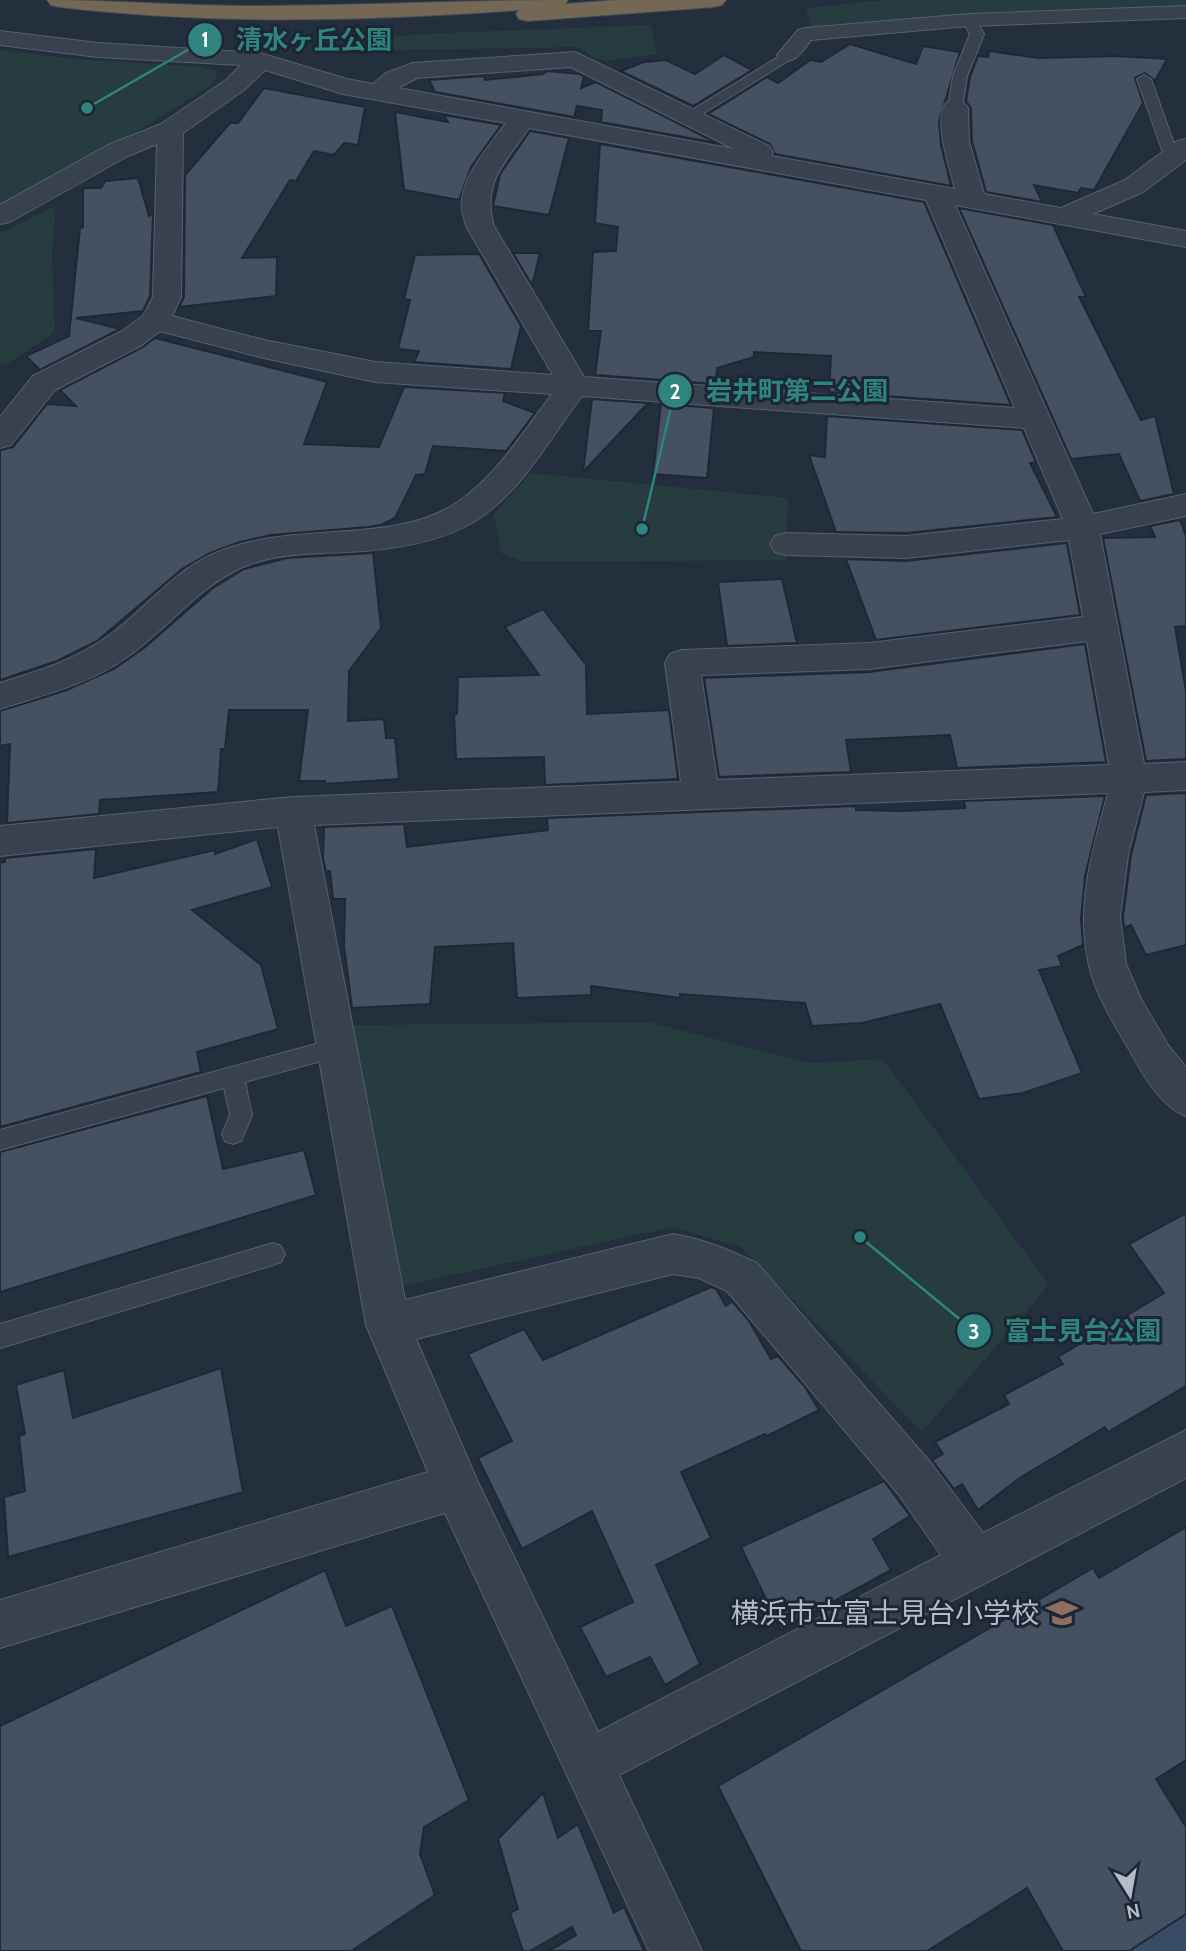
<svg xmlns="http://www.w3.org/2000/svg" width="1186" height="1951" font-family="Cabin,'Noto Sans JP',sans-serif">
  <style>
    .green { fill: #263c3f }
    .water { fill: #394c67 }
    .building { fill: #455162; stroke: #1f2835; stroke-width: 2 }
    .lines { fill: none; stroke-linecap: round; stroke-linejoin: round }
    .service-casing { stroke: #565f6c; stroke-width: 2 }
    .pedestrian-casing { stroke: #565f6c; stroke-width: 2 }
    .minor-casing { stroke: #565f6c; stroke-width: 2 }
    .motorway-casing { stroke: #434c59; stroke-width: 2 }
    .service { fill: #38414e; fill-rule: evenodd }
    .pedestrian { fill: #38414e; fill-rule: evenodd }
    .minor { fill: #38414e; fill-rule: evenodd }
    .motorway { fill: #746855; fill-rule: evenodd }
    .labels { text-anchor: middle; stroke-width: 6; stroke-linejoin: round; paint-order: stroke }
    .near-poi-label { font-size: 28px; fill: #b4bcc9; stroke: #1d2633; text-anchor: end }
    .leader { fill: none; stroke: #308480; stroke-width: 2.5 }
    .callout-dot { fill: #308480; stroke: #1d2633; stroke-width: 2.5 }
    .mark-label { font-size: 21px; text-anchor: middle; font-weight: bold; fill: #fff }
    .callout-label { font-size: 26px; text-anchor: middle; font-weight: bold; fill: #308480; stroke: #1d2633; stroke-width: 6; stroke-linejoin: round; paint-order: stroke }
  </style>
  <rect width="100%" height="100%" fill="#242f3e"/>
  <g class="green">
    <path d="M884,0H1186V9L812,30L806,8Z"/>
    <path d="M651,25L657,54L608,61L596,59L577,47L350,51L354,43L397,36L444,33Z"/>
    <path d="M0,50L74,59L203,67L218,72L212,84L135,133L0,206Z"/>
    <path d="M56,205L52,254L55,332L8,363L0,364V233Z"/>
    <path d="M531,473L788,498L786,560L523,562L501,553L494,514Z"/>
    <path d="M649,1022L809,1063L883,1059L1049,1285L922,1432L741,1247L673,1227L402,1286L353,1025Z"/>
  </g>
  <path class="water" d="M1186,1914V1951H1129Z"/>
  <g class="building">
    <path d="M850,44L916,64L923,46L960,52L939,121L941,145L951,186L775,154L770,144L708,114L767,77L778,83L810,60L821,62Z"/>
    <path d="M989,51L1038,58L1118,56L1167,59L1155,81L1145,73L1135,78L1143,103L1094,190L1081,188L1078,193L1034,185L1042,202L986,192L972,141L971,108L966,101L970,77L978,56L988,57Z"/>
    <path d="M724,55L752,70L693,106L621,71L644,62L666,60L695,74Z"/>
    <path d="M547,71L580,74L584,77L581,88L596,82L717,143L601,122L602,110L577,106L574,117L435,92L429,80L484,76L485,80L543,74Z"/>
    <path d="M264,88L365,107L358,145L344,143L334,155L314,151L296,181L290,180L242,258L277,257L276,296L179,307L184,297L185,175L230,123H238Z"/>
    <path d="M395,112L448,122L444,115L501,125L471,167L459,200L404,190Z"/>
    <path d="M530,131L569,138L549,215L493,206L500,174Z"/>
    <path d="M600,144L924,202L1011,405L829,392L831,356L754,352V357L717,368L716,384L595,375L601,331H588L593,252L616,251L618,227L595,223Z"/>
    <path d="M138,178L149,216L153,213L150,296L143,311L76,318L120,329L40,370L26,356L69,336L80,228L83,227V188H101L105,181Z"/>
    <path d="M959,208L1053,225L1086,297H1079L1141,420L1155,416L1174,494L1140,501L1119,454L1071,459Z"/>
    <path d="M513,253H540L532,285Z"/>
    <path d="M479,254L521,326L511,369L414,362L419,351L398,349L410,300L404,299L415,255Z"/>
    <path d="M155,338L327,382L304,444L379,447L404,387L505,393L503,401L535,413L506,451L433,446L425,474L416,475L395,518L381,525L368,527L271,535L240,542L210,553L182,569L97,641L57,661L0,680V450L13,447L47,404L76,406L60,390L143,347Z"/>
    <path d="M592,399L648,403L583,472Z"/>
    <path d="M661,404L714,408L707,478L653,474Z"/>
    <path d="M827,416L1022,430L1036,462L1030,463L1057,517L906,533L836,532L809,455L825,457Z"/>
    <path d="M1180,520L1186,536V626L1175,627L1186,691V759L1146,761L1103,538L1155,537L1150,526Z"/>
    <path d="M1067,543L1080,615L876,640L846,559L906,561Z"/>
    <path d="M373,553L381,628L349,671L348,721L384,719L386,738H395L399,779L325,784V781H299L308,710H229L225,749H221L218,792L100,800L99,814L7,823L10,744L0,746V711L67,690L114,669L144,648L213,588L244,569L287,558Z"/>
    <path d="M782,579L797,643L727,646L718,582Z"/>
    <path d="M543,609L586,665L587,714L669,710L678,779L545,785L544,757L456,759L454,714H457L458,677L539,675L505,627Z"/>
    <path d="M1085,644L1106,762L957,768L950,735L846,740L851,772L719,777L704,678L869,672Z"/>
    <path d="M1186,793V945L1146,955L1131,925L1124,928L1123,917L1131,855L1146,795Z"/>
    <path d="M1105,796L1085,876L1081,918L1083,945L1058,956L1062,966L1039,970L1082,1073L1023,1093L979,1099L940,1004L862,1023L812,1026L805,1003L680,994V998L591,986V995L517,998L513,943L435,947L430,1004L352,1008L344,946L345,899H333L330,871L326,872L323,859L324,827L404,824L407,847L548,830L547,818L856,806V810L902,811L965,808L964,801Z"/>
    <path d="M257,839L272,887L192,910L261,965L278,1029L197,1052L201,1072L0,1127V863L5,862V858L96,849L94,878L215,850V854Z"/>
    <path d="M207,1096L223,1169L304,1150L316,1195L0,1292V1152Z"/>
    <path d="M1186,1213V1386L1108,1432L1105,1427L1021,1477L978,1510L962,1484L954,1489L932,1460L943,1454L935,1442L1009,1404L1004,1395L1063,1364L1058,1357L1164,1293L1129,1244Z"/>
    <path d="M711,1287L716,1289L726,1306L732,1301L749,1321L771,1359L778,1356L805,1387L819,1410L767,1436L765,1434L681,1472L711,1538L656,1565L700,1664L665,1685L650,1657L606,1677L580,1627L633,1602L592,1511L522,1549L478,1458L512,1441L468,1354L524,1329L543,1360Z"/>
    <path d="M221,1368L243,1492L8,1557L4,1497L25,1491L19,1436L25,1434L16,1385L64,1370L73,1418Z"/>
    <path d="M884,1481L910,1516L873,1539L891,1570L781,1630L741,1547Z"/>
    <path d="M1186,1527V1760L1156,1779L1186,1827V1914L1129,1951H1063L1027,1888L927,1951H801L718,1786L1093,1568L1099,1578Z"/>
    <path d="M325,1570L346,1626L392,1606L469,1800L424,1827L420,1854L435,1895L351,1951H0V1726Z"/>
    <path d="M543,1793L558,1838L578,1824L614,1913L624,1907L644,1951H549L576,1935L572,1927L530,1951H523L510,1913L518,1909L498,1839Z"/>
  </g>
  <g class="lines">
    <defs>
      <g id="service">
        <path d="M969,16L974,17L984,34L967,76L962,108L955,112L948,108L953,76L970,34L962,20Z"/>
        <path d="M788,51L793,52V58L696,118L691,119L684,115Z"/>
        <path d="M1144,75L1151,79L1179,158L1177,161H1167L1165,158L1137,79Z"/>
        <path d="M338,1038L346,1040L349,1047L346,1054L245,1082L252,1115L241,1141L233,1144L225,1141L222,1134L230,1115L224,1088L0,1150V1130Z"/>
        <path d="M273,1243L281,1246L285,1254L281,1262L273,1265L0,1348V1324Z"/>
      </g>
      <path id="pedestrian" d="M1186,6V18L969,26L811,40C802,51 797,64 780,60L777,55L798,30L805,28L969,14Z"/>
      <path id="minor" d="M0,31L98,43L260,53L347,79L373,84L386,73L413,63L575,52L769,146L773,152L771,156L955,189C950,168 933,121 946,103L955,100L964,103L968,108L969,141L984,194L1061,208L1125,180L1177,141L1186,139V160L1143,192L1093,214L1186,231V247L955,205L1093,514L1186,494V516L1100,534L1144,764L1186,762V790L1144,792L1128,855L1120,917L1126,964L1141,999L1168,1045L1186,1067V1116C1161,1107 1144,1076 1131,1053C1115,1025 1094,993 1088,961C1076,904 1093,848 1108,793L314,825L405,1300L673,1234C704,1239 729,1250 757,1263L931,1463L983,1533L1186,1430V1478L619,1775L702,1951H649L445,1513L0,1648V1600L428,1472L366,1325L278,827L0,856V826L293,797L681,782L665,663L670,654L682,650L869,643L1083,617L1069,540L906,558L786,555L775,552L770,544L775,536L786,533L906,536L1063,519L1024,428L582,396C550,438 521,493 475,521C443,541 401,548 364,551C325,554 279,551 243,567C197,587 168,629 127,657C90,684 43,695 0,709V683C39,671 78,659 111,634C145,609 172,573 211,555C287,519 388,546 453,505C494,480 523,432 552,394L375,382L264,358L160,331L142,345L55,390L11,445L0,448V417L33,376L122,331L143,316L153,297L157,144L126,157L10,222L0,224V205L108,145L161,124L226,80L241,65L98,57L0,45ZM571,67L734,149L398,88L417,78ZM265,70L343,94L506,123C490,145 465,172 462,199C460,208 464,217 466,226L553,375L375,362L264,340L172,316L181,297L183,133L244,90ZM529,128L926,200L1015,408L584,377L494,226C481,182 506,162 529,128ZM1087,641L1109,765L717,780L701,675L869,669ZM673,1274L699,1278L727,1291L899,1495L941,1555L598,1732L477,1480L416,1339Z"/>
      <path id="motorway" d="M47,0C114,0 182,6 249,6C355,6 462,0 568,0L565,4L618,0H726L722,5L714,7L528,21L519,19L516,14L519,10C365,21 213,25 59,7L51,5Z"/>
    </defs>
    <use href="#service" class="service-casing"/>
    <use href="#pedestrian" class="pedestrian-casing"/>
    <use href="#minor" class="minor-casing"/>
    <use href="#motorway" class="motorway-casing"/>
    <use href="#service" class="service"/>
    <use href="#pedestrian" class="pedestrian"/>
    <use href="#minor" class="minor"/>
    <use href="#motorway" class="motorway"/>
  </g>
  <defs>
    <symbol id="school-bare" viewBox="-9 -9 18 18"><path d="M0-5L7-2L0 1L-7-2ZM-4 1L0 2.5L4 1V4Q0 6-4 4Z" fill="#8d6e63" stroke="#1d2633" stroke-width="2.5" paint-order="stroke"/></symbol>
  </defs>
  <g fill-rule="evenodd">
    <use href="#school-bare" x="1040" y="1591" width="44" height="44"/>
  </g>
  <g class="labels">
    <g class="near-poi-label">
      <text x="1039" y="1623">横浜市立富士見台小学校</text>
    </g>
  </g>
  <path class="leader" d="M87 108L205 40M642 529L675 391M860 1237L974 1331"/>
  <g class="callout-dot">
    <circle cx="87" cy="108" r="7"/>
    <circle cx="642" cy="529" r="7"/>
    <circle cx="860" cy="1237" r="7"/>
    <circle cx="205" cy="40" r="18"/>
    <circle cx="675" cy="391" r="18"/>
    <circle cx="974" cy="1331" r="18"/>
  </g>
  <g class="mark-label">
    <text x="205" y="47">1</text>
    <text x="675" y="399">2</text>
    <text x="974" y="1339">3</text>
  </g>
  <g class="callout-label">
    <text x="314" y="49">清水ヶ丘公園</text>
    <text x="797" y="400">岩井町第二公園</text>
    <text x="1083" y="1340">富士見台公園</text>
  </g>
  <g transform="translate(1130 1895) rotate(169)" stroke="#1d2633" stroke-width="5" paint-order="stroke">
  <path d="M0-5L12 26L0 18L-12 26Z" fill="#b4bcc9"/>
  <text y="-10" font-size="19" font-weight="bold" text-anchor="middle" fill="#b4bcc9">N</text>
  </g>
</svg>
